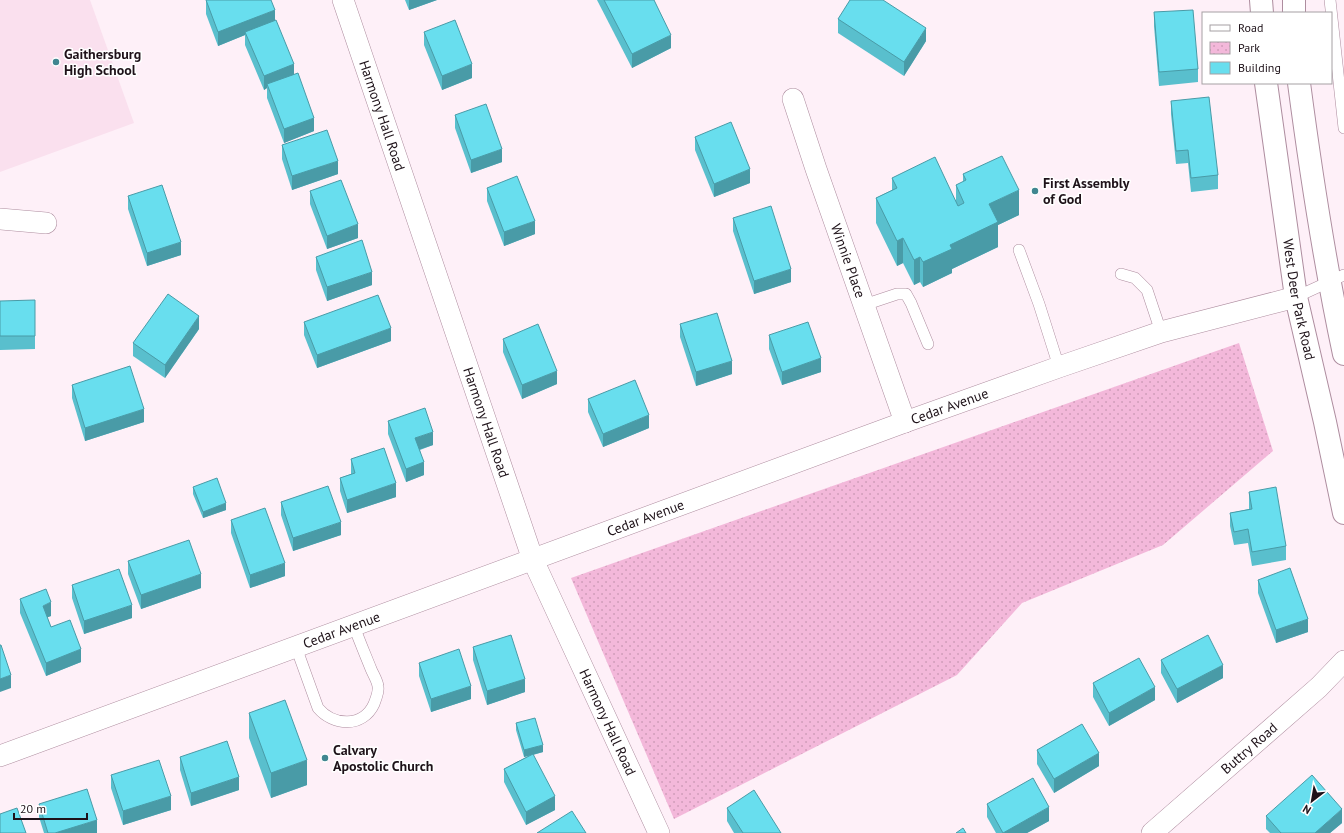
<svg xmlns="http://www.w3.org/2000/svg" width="1344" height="833" font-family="'PT Sans',sans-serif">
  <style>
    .built { fill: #fae0ee }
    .park { fill: url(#park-dots) }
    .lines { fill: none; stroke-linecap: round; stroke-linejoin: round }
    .service-casing { stroke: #ae8d9f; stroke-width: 12 }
    .minor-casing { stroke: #ae8d9f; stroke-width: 22 }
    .tertiary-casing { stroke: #ae8d9f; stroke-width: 24 }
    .service { stroke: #fff; stroke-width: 11 }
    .minor { stroke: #fff; stroke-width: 21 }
    .tertiary { stroke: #fff; stroke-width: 22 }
    .wall { fill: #59bfcd }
    .shaded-wall { fill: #499ba7 }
    .building { fill: #68deee; stroke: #499ba7 }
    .poi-dot { fill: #408690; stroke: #fff; stroke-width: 1.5 }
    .labels { text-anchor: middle; stroke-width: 3; stroke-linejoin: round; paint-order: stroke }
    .poi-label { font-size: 14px; font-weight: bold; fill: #1e1219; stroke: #fff; text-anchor: start }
    .street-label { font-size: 14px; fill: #1e1219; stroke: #fff }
  </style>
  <defs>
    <pattern id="park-dots" width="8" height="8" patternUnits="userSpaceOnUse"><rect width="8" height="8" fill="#f3b8da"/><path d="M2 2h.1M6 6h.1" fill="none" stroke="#d09dba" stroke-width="1.8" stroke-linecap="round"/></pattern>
  </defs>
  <rect width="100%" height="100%" fill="#fef0f8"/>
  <path class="built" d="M0,0H90L134,123L0,172Z"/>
  <path class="park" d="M1239,343L1273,451L1163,545L1022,603L957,675L674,819L571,578Z"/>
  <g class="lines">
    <defs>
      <g id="service">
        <path d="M1330,0L1344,128"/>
        <path d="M1019,250L1039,304L1059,367"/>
        <path d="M1121,274L1135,278L1147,290L1161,332"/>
        <path d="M1296,297L1344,275"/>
        <path d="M864,305L897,294H906L911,303L928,344"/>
        <path d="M296,647L318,708C333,726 363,728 374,704C376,699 379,691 378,686C377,680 373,674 371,669C365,654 359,640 354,626"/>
      </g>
      <g id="minor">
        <path id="s1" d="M343,0L533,560L659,833"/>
        <path id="s2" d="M793,99L816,169L905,422"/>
        <path d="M0,219L46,223"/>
        <path id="s3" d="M0,756L905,422L1059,367L1161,332L1296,297"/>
        <path id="s4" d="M1152,833L1319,687L1344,661"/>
      </g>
      <g id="tertiary">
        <path d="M1261,0L1262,13"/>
        <path d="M1294,0V13"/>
        <path id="s5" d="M1266,83L1296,297L1325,422L1344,513"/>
        <path d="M1299,83C1311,174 1325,265 1344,354"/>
      </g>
    </defs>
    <use href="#service" class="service-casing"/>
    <use href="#minor" class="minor-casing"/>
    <use href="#tertiary" class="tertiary-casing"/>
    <use href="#service" class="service"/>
    <use href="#minor" class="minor"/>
    <use href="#tertiary" class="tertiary"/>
  </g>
  <g class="wall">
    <path d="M206,0L275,20L314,131L284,143L267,98V88L264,90L245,45V35L218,46L206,14Z"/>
    <path d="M405,0H437L409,10Z"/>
    <path d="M597,0H654L671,48L632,68Z"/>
    <path d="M1154,12L1198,69V82L1159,86L1154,26Z"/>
    <path d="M838,19L926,41L904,76L838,33Z"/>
    <path d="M424,32L472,78L442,90L424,45Z"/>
    <path d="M1171,101L1218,175V189L1191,192L1188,163L1176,164L1171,114Z"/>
    <path d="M455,115L502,162L471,173L455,128Z"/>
    <path d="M695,137L750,183L714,197L695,150Z"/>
    <path d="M282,145L338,174L292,190L282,159Z"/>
    <path d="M963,174L1019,215L998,225V247L952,269V273L923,287L920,282L914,285L903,263L897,266L876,223V198L892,190V178L956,200V185L963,182Z"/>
    <path d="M487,188L535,234L504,246L487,201Z"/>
    <path d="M310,191L358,238L327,249L310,204Z"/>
    <path d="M128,196L181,255L147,266L128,209Z"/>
    <path d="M733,218L791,282L754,294L733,231Z"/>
    <path d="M316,257L372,285L327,301L316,270Z"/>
    <path d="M0,301L35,336V349L0,350Z"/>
    <path d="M304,322L391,341L317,368L304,335Z"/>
    <path d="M680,324L732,374L696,386L680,337Z"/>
    <path d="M199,329L165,378L133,356V343Z"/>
    <path d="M769,335L821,372L782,385L769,349Z"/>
    <path d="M503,339L557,384L522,399L503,352Z"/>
    <path d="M72,385L144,422L85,441L72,398Z"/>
    <path d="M588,399L649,428L603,447L588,412Z"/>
    <path d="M388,421L433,445L420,450L424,475L406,482L388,434Z"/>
    <path d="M351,459L396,497L347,513L340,491V478L351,474Z"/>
    <path d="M193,487L226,510L203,518L193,494Z"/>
    <path d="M1249,492L1286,546V560L1252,566L1248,543L1234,545L1230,526V513L1249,509Z"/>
    <path d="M281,502L341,535L293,551L281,515Z"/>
    <path d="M231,520L285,576L250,588L231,533Z"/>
    <path d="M128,561L201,588L141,609L128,574Z"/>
    <path d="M1258,580L1308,632L1276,643L1258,593Z"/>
    <path d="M72,585L132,618L84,634L72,598Z"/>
    <path d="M20,599L51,616L47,617L51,627L81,662L46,676L20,613Z"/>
    <path d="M473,647L525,692L487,705L473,660Z"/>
    <path d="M1161,660L1223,678L1177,703L1161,673Z"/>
    <path d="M419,663L471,699L431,712L419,676Z"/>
    <path d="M1093,683L1155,700L1109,726L1093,697Z"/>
    <path d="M249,713L307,785L271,798L249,738Z"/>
    <path d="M516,723L543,752L533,755L555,810L526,825L504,782V769L528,756L524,757L516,730Z"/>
    <path d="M1037,750L1099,766L1054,793L1037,764Z"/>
    <path d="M180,757L239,790L191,806L180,770Z"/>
    <path d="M111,775L171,810L123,825L111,788Z"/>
    <path d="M39,804L97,833H44L39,817Z"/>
    <path d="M987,804L1049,821L1027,833H996L987,817Z"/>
    <path d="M727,808L781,833H734L727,821Z"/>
    <path d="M1266,816L1342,823L1330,833H1270L1266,829Z"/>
  </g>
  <g class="shaded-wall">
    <path d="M409,0H437L409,10Z"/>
    <path d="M275,10V23L245,32V35L218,46V32Z"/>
    <path d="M926,28V41L904,76V62Z"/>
    <path d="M671,35V48L632,68V54Z"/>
    <path d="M294,64V77L267,84V88L264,90V76Z"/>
    <path d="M472,64V78L442,90V76Z"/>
    <path d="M314,118V131L284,143V129Z"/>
    <path d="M502,149V162L471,173V160Z"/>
    <path d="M338,161V174L292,190V176Z"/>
    <path d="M750,169V183L714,197V184Z"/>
    <path d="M1019,190V215L998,225V247L952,269V273L923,287V262L989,204Z"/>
    <path d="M535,221V234L504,246V232Z"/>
    <path d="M358,224V238L327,249V236Z"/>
    <path d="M903,238V263L897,266V241Z"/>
    <path d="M181,242V255L147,266V253Z"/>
    <path d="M920,257V282L914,285V260Z"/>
    <path d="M791,269V282L754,294V281Z"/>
    <path d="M372,272V285L327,301V287Z"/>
    <path d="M199,316V329L165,378V365Z"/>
    <path d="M391,328V341L317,368V355Z"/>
    <path d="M821,358V372L782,385V372Z"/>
    <path d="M732,361V374L696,386V372Z"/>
    <path d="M557,371V384L522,399V385Z"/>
    <path d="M144,409V422L85,441V428Z"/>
    <path d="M649,415V428L603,447V434Z"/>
    <path d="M433,432V445L415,451V438Z"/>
    <path d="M424,462V475L406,482V469Z"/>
    <path d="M396,483V497L347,513V500Z"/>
    <path d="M226,503V510L203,518V512Z"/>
    <path d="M341,522V535L293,551V538Z"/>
    <path d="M285,563V576L250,588V575Z"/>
    <path d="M201,574V588L141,609V595Z"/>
    <path d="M51,602V616L43,619V606Z"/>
    <path d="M132,605V618L84,634V621Z"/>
    <path d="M1308,619V632L1276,643V630Z"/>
    <path d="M81,649V662L46,676V663Z"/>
    <path d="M1223,665V678L1177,703V689Z"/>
    <path d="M11,675V688L0,692V679Z"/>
    <path d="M525,679V692L487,705V691Z"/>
    <path d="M471,686V699L431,712V699Z"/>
    <path d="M1155,687V700L1109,726V713Z"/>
    <path d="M543,745V752L524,757V750Z"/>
    <path d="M1099,753V766L1054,793V779Z"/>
    <path d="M307,760V785L271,798V773Z"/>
    <path d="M239,777V790L191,806V793Z"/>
    <path d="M171,796V810L123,825V811Z"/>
    <path d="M555,796V810L526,825V812Z"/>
    <path d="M1049,807V821L1027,833H1003Z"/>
    <path d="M1342,809V823L1330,833H1315Z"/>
    <path d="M97,820V833H55Z"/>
  </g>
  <g class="building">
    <path d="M206,0H271L275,10L218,32Z"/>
    <path d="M604,0H654L671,35L632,54Z"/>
    <path d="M850,0H883L926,28L904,62L838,19Z"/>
    <path d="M1193,10L1198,69L1159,72L1154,12Z"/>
    <path d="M276,20L294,64L264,76L245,32Z"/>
    <path d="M455,20L472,64L442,76L424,32Z"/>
    <path d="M298,73L314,118L284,129L267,84Z"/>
    <path d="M1209,97L1218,175L1191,178L1188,150L1176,151L1171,101Z"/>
    <path d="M486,104L502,149L471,160L455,115Z"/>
    <path d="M731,122L750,169L714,184L695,137Z"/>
    <path d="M327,130L338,161L292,176L282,145Z"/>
    <path d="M1002,156L1019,190L989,204L998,222L950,245L952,249L923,262L920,257L914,260L903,238L897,241L876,198L897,188L892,178L935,157L958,206L964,203L956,185L966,180L963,174Z"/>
    <path d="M517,176L535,221L504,232L487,188Z"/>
    <path d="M341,180L358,224L327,236L310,191Z"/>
    <path d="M162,185L181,242L147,253L128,196Z"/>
    <path d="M771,206L791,269L754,281L733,218Z"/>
    <path d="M362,240L372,272L327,287L316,257Z"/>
    <path d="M168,294L199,316L165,365L133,343Z"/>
    <path d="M378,295L391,328L317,355L304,322Z"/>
    <path d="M35,300V336H0V301Z"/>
    <path d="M717,313L732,361L696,372L680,324Z"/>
    <path d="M808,322L821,358L782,372L769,335Z"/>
    <path d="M538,324L557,371L522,385L503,339Z"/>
    <path d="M130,366L144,409L85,428L72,385Z"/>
    <path d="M635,380L649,415L603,434L588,399Z"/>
    <path d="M425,408L433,432L415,438L424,462L406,469L388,421Z"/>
    <path d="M384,448L396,483L347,500L340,478L355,473L351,459Z"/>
    <path d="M217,478L226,503L203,512L193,487Z"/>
    <path d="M328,486L341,522L293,538L281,502Z"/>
    <path d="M1276,487L1286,546L1252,552L1248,529L1234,532L1230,513L1252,509L1249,492Z"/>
    <path d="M265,508L285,563L250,575L231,520Z"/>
    <path d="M189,540L201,574L141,595L128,561Z"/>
    <path d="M1290,568L1308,619L1276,630L1258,580Z"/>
    <path d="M119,569L132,605L84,621L72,585Z"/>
    <path d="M46,589L51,602L43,606L51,627L70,620L81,649L46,663L20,599Z"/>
    <path d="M511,635L525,679L487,691L473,647Z"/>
    <path d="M1208,635L1223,665L1177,689L1161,660Z"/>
    <path d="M0,645H1L11,675L0,679Z"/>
    <path d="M459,649L471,686L431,699L419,663Z"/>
    <path d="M1139,658L1155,687L1109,713L1093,683Z"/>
    <path d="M285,700L307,760L271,773L249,713Z"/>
    <path d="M535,718L543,745L524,750L516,723Z"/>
    <path d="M1082,724L1099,753L1054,779L1037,750Z"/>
    <path d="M227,741L239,777L191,793L180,757Z"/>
    <path d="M533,754L555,796L526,812L504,769Z"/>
    <path d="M159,760L171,796L123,811L111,775Z"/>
    <path d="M1312,775L1342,809L1315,833H1281L1266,816Z"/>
    <path d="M1033,778L1049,807L1003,833L987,804Z"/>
    <path d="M87,789L97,820L55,833H48L39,804Z"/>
    <path d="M754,790L781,833H743L727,808Z"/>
    <path d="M17,808L26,833H0V814Z"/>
    <path d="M572,811L586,833H537Z"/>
    <path d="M963,828L966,833H956Z"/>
  </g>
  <g class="poi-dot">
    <circle cx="56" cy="62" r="4"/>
    <circle cx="1035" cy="191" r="4"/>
    <circle cx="325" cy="758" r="4"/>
  </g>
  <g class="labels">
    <g class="poi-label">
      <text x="64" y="59">Gaithersburg<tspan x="64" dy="16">High School</tspan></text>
      <text x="1043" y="188">First Assembly<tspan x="1043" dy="16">of God</tspan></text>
      <text x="333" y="755">Calvary<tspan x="333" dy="16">Apostolic Church</tspan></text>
    </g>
    <g class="street-label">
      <text dy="5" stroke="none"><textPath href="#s1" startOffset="122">Harmony Hall Road</textPath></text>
      <text dy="5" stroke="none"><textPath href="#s2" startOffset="171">Winnie Place</textPath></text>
      <text dy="5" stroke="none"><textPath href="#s5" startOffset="219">West Deer Park Road</textPath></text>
      <text dy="5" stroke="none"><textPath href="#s3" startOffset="1012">Cedar Avenue</textPath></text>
      <text dy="5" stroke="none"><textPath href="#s1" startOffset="446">Harmony Hall Road</textPath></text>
      <text dy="5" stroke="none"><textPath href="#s3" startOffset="688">Cedar Avenue</textPath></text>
      <text dy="5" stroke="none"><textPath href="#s3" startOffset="364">Cedar Avenue</textPath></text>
      <text dy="5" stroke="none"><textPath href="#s1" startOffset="770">Harmony Hall Road</textPath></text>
      <text dy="5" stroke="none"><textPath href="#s4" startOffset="129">Buttry Road</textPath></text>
    </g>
  </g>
  <rect x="1202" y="12" width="130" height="72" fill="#ffffff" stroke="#a5a0a3"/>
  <rect x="1210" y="25" width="20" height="6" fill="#ffffff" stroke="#a5a0a3"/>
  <text x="1238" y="32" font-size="12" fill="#1e1219">Road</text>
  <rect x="1210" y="42" width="20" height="12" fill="url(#park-dots)" stroke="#a5a0a3"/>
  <text x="1238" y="52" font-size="12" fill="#1e1219">Park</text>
  <rect x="1210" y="62" width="20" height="12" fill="#68deee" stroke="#a5a0a3"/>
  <text x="1238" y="72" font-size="12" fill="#1e1219">Building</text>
  <g transform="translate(1312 801) rotate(211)" stroke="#ffffff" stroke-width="3" paint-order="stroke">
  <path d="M0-3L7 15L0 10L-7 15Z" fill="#1e1219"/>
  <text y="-6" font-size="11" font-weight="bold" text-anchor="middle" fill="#1e1219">N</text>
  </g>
  <path d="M14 813v6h73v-6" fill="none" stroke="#1e1219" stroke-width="2"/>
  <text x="20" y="813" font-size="12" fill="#1e1219" stroke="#ffffff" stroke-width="3" paint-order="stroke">20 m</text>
</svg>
